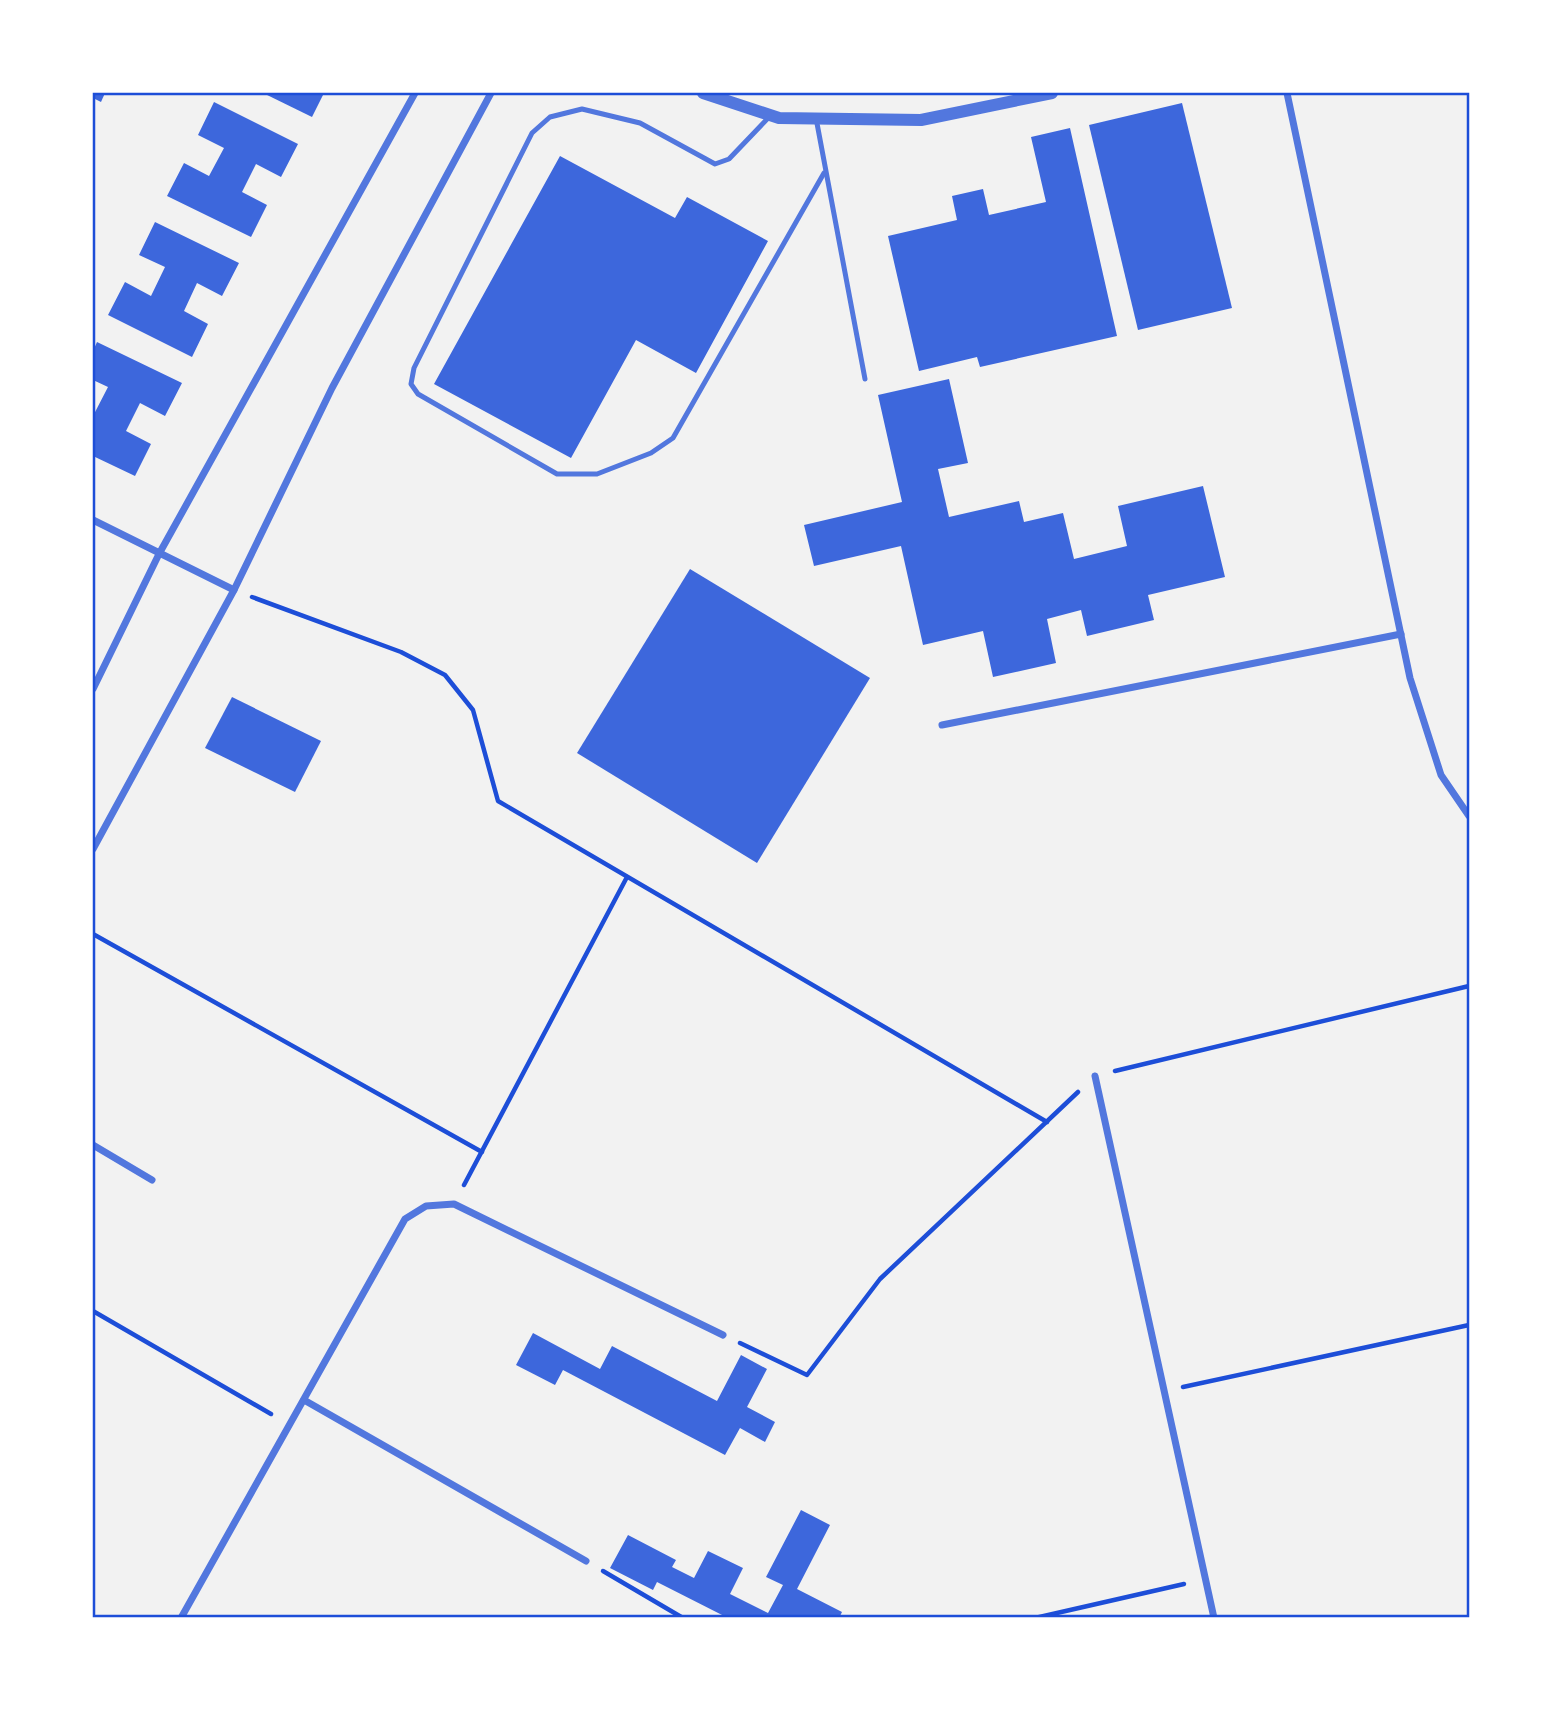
<svg xmlns="http://www.w3.org/2000/svg" width="1562" height="1711" font-family="Signika,sans-serif">
  <style>
    .building { fill: #3d67dc }
    .lines { fill: none; stroke-linecap: round; stroke-linejoin: round }
    .path { stroke: #1d4ed8; stroke-width: 4.5 }
    .service { stroke: #5277de; stroke-width: 5 }
    .minor { stroke: #5277de; stroke-width: 7 }
    .tertiary { stroke: #5277de; stroke-width: 12 }
    .neatline { fill: none; stroke: #1d4ed8; stroke-width: 2.5 }
  </style>
  <rect width="100%" height="100%" fill="#f2f2f2"/>
  <g class="building">
    <path d="M93,93H105L101,102L93,98Z"/>
    <path d="M263,93H324L312,117Z"/>
    <path d="M214,102L298,144L281,177L256,164L242,192L267,205L251,237L167,196L184,163L209,176L224,148L198,135Z"/>
    <path d="M1182,103L1232,308L1138,330L1089,125Z"/>
    <path d="M1070,128L1117,336L980,367L977,357L919,371L888,236L957,220L952,196L983,189L989,215L1046,202L1031,137Z"/>
    <path d="M560,156L675,218L687,197L768,241L696,373L636,340L571,458L434,384Z"/>
    <path d="M155,222L239,263L222,296L197,283L184,311L208,324L192,357L108,315L125,282L151,296L165,267L139,255Z"/>
    <path d="M97,342L182,383L165,416L140,403L126,431L151,444L135,476L93,456V416L108,387L93,380V351Z"/>
    <path d="M949,379L968,463L938,469L949,517L1019,501L1024,522L1063,513L1074,559L1127,546L1118,506L1203,486L1225,577L1148,595L1154,620L1087,636L1081,610L1047,619L1056,663L993,677L983,631L923,645L901,546L814,566L804,525L902,502L878,395Z"/>
    <path d="M690,569L870,678L757,863L577,753Z"/>
    <path d="M232,697L321,741L295,792L205,748Z"/>
    <path d="M533,1333L600,1369L612,1346L717,1401L741,1355L767,1369L747,1407L775,1422L765,1442L740,1428L725,1455L563,1370L555,1385L516,1365Z"/>
    <path d="M801,1510L830,1525L797,1589L842,1612L839,1618H728L657,1582L653,1590L610,1568L628,1535L676,1560L672,1567L694,1578L708,1551L743,1568L730,1594L768,1613L783,1585L766,1577Z"/>
  </g>
  <g class="lines">
    <g class="path">
      <path d="M252,597L401,652L445,675L473,710L498,801L1047,1122"/>
      <path d="M93,934L482,1152"/>
      <path d="M1115,1071L1469,986"/>
      <path d="M464,1185L627,877"/>
      <path d="M93,1311L271,1414"/>
      <path d="M740,1343L807,1375L880,1279L1078,1092"/>
      <path d="M1183,1387L1469,1325"/>
      <path d="M603,1571L683,1618"/>
      <path d="M1035,1618L1184,1584"/>
    </g>
    <g class="service">
      <path d="M770,116L729,159L715,164L640,123L582,109L550,117L532,133L414,368L411,384L418,394L557,474H597L651,453L673,438L824,173"/>
      <path d="M816,118L865,379"/>
    </g>
    <g class="minor">
      <path d="M1287,93L1410,678L1441,775L1469,816"/>
      <path d="M93,520L234,590"/>
      <path d="M93,689L159,554L415,93"/>
      <path d="M942,725L1401,634"/>
      <path d="M93,849L234,590L332,388L491,93"/>
      <path d="M1095,1076L1214,1618"/>
      <path d="M93,1145L152,1180"/>
      <path d="M304,1400L586,1561"/>
      <path d="M181,1618L405,1219L426,1206L454,1204L723,1335"/>
    </g>
    <path class="tertiary" d="M703,93L779,118L921,120L1052,93"/>
  </g>
  <rect width="1562" height="1711" fill="none" stroke="#ffffff" stroke-width="189"/>
  <rect x="94" y="94" width="1374" height="1522" class="neatline"/>
</svg>
